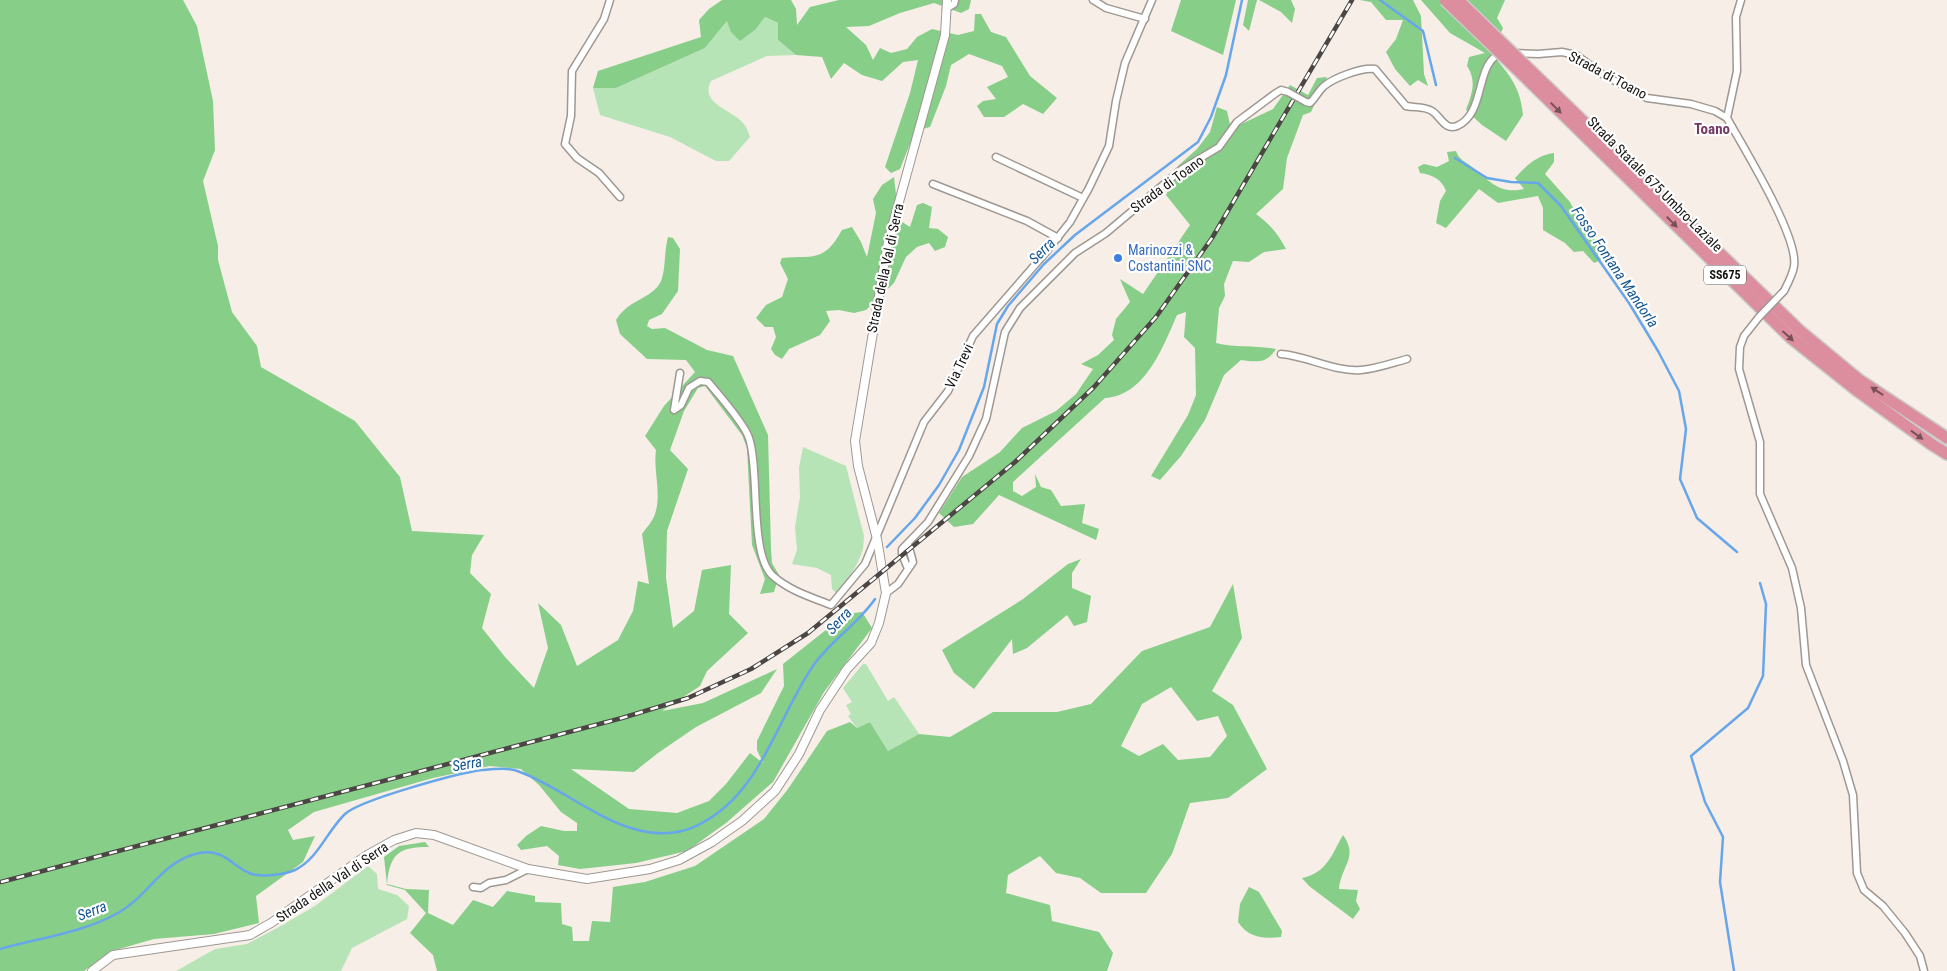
<svg xmlns="http://www.w3.org/2000/svg" width="1947" height="971" font-family="'Roboto Condensed',sans-serif">
  <style>
    .green { fill: #b6e4b6 }
    .forest { fill: #87ce89; fill-rule: evenodd }
    .lines { fill: none; stroke-linecap: round; stroke-linejoin: round }
    .stream { stroke: #68a6ea; stroke-width: 2.5 }
    .minor-casing { stroke: #9f9892; stroke-width: 9 }
    .tertiary-casing { stroke: #9f9892; stroke-width: 10 }
    .trunk-casing { stroke: #cccbca; stroke-width: 14 }
    .minor { stroke: #fff; stroke-width: 6 }
    .tertiary { stroke: #fff; stroke-width: 8 }
    .trunk { stroke: #dc8e9f; stroke-width: 11 }
    .rail-casing { stroke: #4b4643; stroke-width: 4.5 }
    .rail { stroke: #fff; stroke-width: 2.5; stroke-dasharray: 8; stroke-linecap: butt }
    .minor-bridge-casing { stroke: #9f9892; stroke-width: 9; stroke-linecap: butt }
    .trunk-bridge-casing { stroke: #cccbca; stroke-width: 14; stroke-linecap: butt }
    .minor-bridge { stroke: #fff; stroke-width: 6 }
    .trunk-bridge { stroke: #dc8e9f; stroke-width: 11 }
    .oneway { fill: #785058 }
    .shop-dot { fill: #3f7fe0; stroke: #fff; stroke-width: 2 }
    .labels { text-anchor: middle; stroke-width: 4.5; stroke-linejoin: round; paint-order: stroke }
    .shield { fill: #fff; stroke: #5b5958; stroke-width: 1 }
    .shield-label { font-size: 12px; font-weight: bold; fill: #151210 }
    .street-label { font-size: 14px; fill: #151210; stroke: #fff }
    .shop-label { font-size: 14px; fill: #366cbe; stroke: #fff; text-anchor: start }
    .neighbourhood-label { font-size: 15px; font-weight: bold; fill: #753a64; stroke: #fff }
    .water-label { font-size: 15px; font-style: italic; fill: #135693; stroke: #fff }
  </style>
  <rect width="100%" height="100%" fill="#f6eee7"/>
  <g class="green">
    <path d="M765,17L778,23V40L796,55L767,56L711,81C700,102 728,109 740,120C746,125 748,131 750,137L729,161H716L670,137L600,115L593,88H616L705,48L728,20L756,29Z"/>
    <path d="M803,447L846,466L864,536L863,549L858,562L843,588L836,593L832,589L831,575L817,568L792,564L797,550L795,527L800,497L799,468Z"/>
    <path d="M863,664H866L888,701L894,697L919,734L888,751L870,722L857,728L848,716L851,714L846,705L852,702L843,688Z"/>
    <path d="M368,866L377,874L378,889L397,895L409,906L407,919L352,948L341,971H176L215,949L247,944L279,927L315,906Z"/>
  </g>
  <g class="forest">
    <path d="M0,0H183L197,26L213,101L215,150L203,181L218,246V260L232,312L257,346L261,367L355,421L400,477L412,531L484,535L472,555L470,573L491,594L482,628L505,657L534,688L548,648L538,603L561,625L577,666L618,640L633,611L638,581L649,584L642,534C646,528 653,521 655,514C662,493 653,472 656,450L645,436L664,406L695,372L686,360L647,359L620,334L616,320C629,299 651,299 660,283C666,272 664,251 668,237L673,238L680,249L678,291L662,314L649,320L647,326L652,329L665,328L707,350L733,356L768,435L771,549L772,563L779,575L774,592L760,594L765,579L752,545L747,448L742,435L705,386L698,388L684,411L670,450L688,469L667,531L666,578L673,628L694,611L702,570L731,565L729,614L748,633L707,671L700,686L662,711L703,703L777,669L761,693L696,727L658,753L634,772L571,769L629,809L677,813L709,801L726,784L750,753L763,763L757,750V741L784,686L783,664L846,614L862,612L872,628L824,692L773,782L726,823L687,851L636,863L580,869L558,865L559,856L547,846L521,850L517,845L526,836L541,826L564,831H577V823L561,812L539,785L521,769L490,766L433,778L314,812L288,830L293,840L315,836L303,862L256,896L259,923L214,934L154,939L112,951L84,971H0Z"/>
    <path d="M722,0H791L796,9L797,25L810,7L839,0H971L969,9L961,13L934,3L900,13L869,26L846,27L866,45L873,60L880,48L891,53L907,49L917,37L932,29L958,35L974,31L975,14H981L991,32L1006,37L1030,76L1057,98L1043,114L1023,104L1004,117H984L977,106L983,101L996,99L987,87L1008,77L1002,66L969,54L951,65L946,86L930,127L915,131L900,169L891,173L885,167L910,93L918,60L903,62L882,81L862,75L844,63L831,79L822,57L796,55L778,40V23L765,17L756,29L740,41L731,32L727,21L705,48L616,88H593L598,71L701,37L699,20L709,9Z"/>
    <path d="M1181,0H1236L1223,55L1171,31Z"/>
    <path d="M1248,0H1257L1249,31L1243,25Z"/>
    <path d="M1259,0H1291L1295,9L1292,23L1281,12Z"/>
    <path d="M1360,0H1413L1421,16L1424,74L1428,86L1418,80L1410,86L1395,69L1386,52L1396,39L1403,20H1386L1371,2Z"/>
    <path d="M1421,0H1505L1497,18L1503,28L1492,54C1510,76 1520,86 1523,115L1506,141L1482,125L1466,110C1472,94 1477,81 1467,66L1469,57L1485,53L1450,33Z"/>
    <path d="M1327,77L1311,112L1303,115L1287,158L1283,189L1256,214C1270,224 1278,234 1286,249L1264,252L1249,262L1233,261L1224,284L1225,296L1219,308L1216,343C1236,348 1256,345 1276,349C1266,364 1257,362 1241,360L1224,375L1205,420L1181,456L1160,480L1151,476L1188,415L1196,395L1195,348L1184,337L1186,312L1177,315C1163,347 1145,396 1105,398L1013,482V491L1022,496L1036,487L1035,474L1041,487L1051,490L1061,506L1085,504L1082,523L1099,529L1096,540L999,495L973,524L954,527L939,513L962,477L1000,452L1022,428L1056,411L1076,394L1093,369L1081,364L1098,355L1114,340L1112,335L1116,319L1130,302L1120,279L1143,294L1190,225L1166,195L1179,165L1197,149L1210,132L1217,107L1227,111L1231,129L1273,109L1290,85L1308,95L1317,78Z"/>
    <path d="M1456,151C1459,160 1465,161 1472,167C1489,180 1499,195 1524,189L1515,178C1526,166 1537,155 1554,153V162L1545,174L1570,202L1588,235L1595,239L1603,259L1594,263L1583,251L1574,252L1565,243L1543,230V208L1538,196L1498,203L1479,189L1446,228L1436,223L1440,201L1446,191C1441,178 1432,175 1420,173L1418,167L1424,164L1437,167L1449,161L1447,152Z"/>
    <path d="M894,177L899,220L910,227L917,205L923,203L932,207L929,228L938,229L948,237L945,247L935,251L929,243L917,247L906,257L894,283L866,310L854,313L839,310L826,311L830,321L820,335L789,349L782,359L775,355L771,349L776,337L773,327H765L756,318L766,305L782,297L788,279L780,263L782,258C813,255 824,263 842,230L852,227L861,242L867,257L876,213L873,199L882,185Z"/>
    <path d="M1081,559L1072,573V588L1091,596L1087,622L1074,626L1067,615L1027,648L1013,654L1012,639L974,689L954,673L942,650L1023,599L1068,564Z"/>
    <path d="M1233,584L1242,638L1212,691L1233,705L1267,769L1228,798L1190,803L1172,854L1146,893H1101L1080,878L1056,873L1040,856L1008,875L1006,893L1050,905L1052,921L1099,932L1113,953L1107,971H437L433,955L410,933L426,913L405,890L387,885L384,857L399,846L425,842L429,847C399,847 390,853 387,884L406,889L429,890L428,913L453,925L473,900L493,907L507,891L535,896V902L561,903L562,924L572,927L573,941H589L592,921L610,922L613,887L645,882L695,866L764,819L788,789L827,731L850,722L857,728L870,722L888,751L919,734L950,737L993,712H1057L1091,704L1142,651L1210,627ZM1171,687L1197,721L1218,716L1227,736L1210,757L1178,760L1163,744L1139,756L1121,746L1142,704Z"/>
    <path d="M1343,835C1359,857 1341,866 1339,889L1358,890L1356,901L1360,909L1353,919L1309,886L1302,878C1327,873 1332,854 1343,835Z"/>
    <path d="M1249,887L1259,892L1282,931L1281,937C1263,939 1249,938 1238,922L1240,904Z"/>
  </g>
  <g class="lines">
    <g class="stream">
      <path d="M1380,0L1423,31L1436,85"/>
      <path d="M1455,158L1487,178L1511,182L1538,183L1561,206L1629,303L1658,351L1679,391L1686,429L1680,479L1697,518L1737,552"/>
      <path d="M887,547L915,518L939,485L959,450L984,387L997,324L1008,306L1044,264L1075,235L1198,142L1211,117L1226,75L1242,0"/>
      <path d="M0,949C39,938 82,933 118,913C150,895 160,862 199,853C225,848 233,868 252,874C264,877 283,875 295,870C318,859 327,831 345,814C360,800 458,773 482,770C494,769 508,767 520,772C575,792 634,856 698,825C761,795 777,718 813,666C830,641 858,624 875,599"/>
      <path d="M1734,971L1720,882L1723,837L1705,802L1691,756L1748,708L1763,676L1766,604L1760,583"/>
    </g>
    <defs>
      <g id="minor">
        <path d="M610,0L604,19L572,71L571,116L565,144L577,158L599,173L620,197"/>
        <path d="M1093,0L1106,8L1145,19"/>
        <path d="M946,9L954,4L955,0"/>
        <path d="M1514,53L1538,54L1562,52L1576,55L1602,74L1647,98L1691,104L1715,111L1727,118"/>
        <path d="M1306,102L1310,103C1315,98 1318,92 1323,87C1333,78 1362,67 1375,69L1406,106C1415,108 1424,106 1432,111C1441,117 1445,131 1457,126C1487,113 1474,62 1502,53"/>
        <path d="M1727,118C1743,147 1799,237 1794,266C1793,274 1788,283 1784,291"/>
        <path d="M1727,118L1737,71L1736,17L1741,0"/>
        <path d="M996,157L1083,198"/>
        <path d="M933,184L1027,221L1058,238"/>
        <path d="M1759,317L1744,336L1740,347L1739,369L1760,442V494L1792,568L1801,608L1806,665L1843,761L1853,795L1857,873L1864,890L1883,906L1905,933L1920,956L1924,971"/>
        <path d="M1281,354C1308,356 1334,372 1361,370C1376,369 1392,363 1407,359"/>
        <path d="M680,373L674,410L681,405L689,388L700,381L708,382C719,395 744,423 749,438C760,471 749,555 773,576C790,591 811,597 831,605L865,564L924,422L948,391L973,336L1047,251L1070,222L1089,188L1109,146L1116,101L1125,63L1152,0"/>
        <path d="M908,569L902,554V549L928,522L969,456L986,419L1005,332L1020,308L1075,253L1106,233L1182,169L1219,147L1237,122L1276,93L1281,90L1288,92"/>
        <path d="M886,593L898,584L913,562L908,544"/>
        <path d="M473,887L481,888L489,883L506,880L528,869"/>
      </g>
      <path id="tertiary" d="M92,971L113,955L250,935L271,923L367,855L394,840L416,833L434,835L528,869L587,879L650,869L679,860L712,842L742,821L775,791L799,754L820,710L847,669L871,643L879,623L886,593L877,539L858,466L855,441L888,242L945,35L947,0"/>
      <g id="trunk">
        <path d="M1530,70L1800,331L1858,379L1947,438"/>
        <path d="M1522,74L1791,338L1855,389L1931,444L1947,454"/>
      </g>
    </defs>
    <use href="#minor" class="minor-casing"/>
    <use href="#tertiary" class="tertiary-casing"/>
    <use href="#trunk" class="trunk-casing"/>
    <use href="#minor" class="minor"/>
    <use href="#tertiary" class="tertiary"/>
    <use href="#trunk" class="trunk"/>
    <defs>
      <path id="rail" d="M1,882L622,718L688,698L751,669L808,633L1015,462L1094,387L1156,317L1212,238L1352,0"/>
    </defs>
    <use href="#rail" class="rail-casing"/>
    <use href="#rail" class="rail"/>
    <defs>
      <g id="minor-bridge">
        <path d="M1288,92L1306,102"/>
        <path d="M1759,317L1784,291"/>
      </g>
      <g id="trunk-bridge">
        <path d="M1445,0L1522,74"/>
        <path d="M1458,0L1530,70"/>
      </g>
    </defs>
    <use href="#minor-bridge" class="minor-bridge-casing"/>
    <use href="#trunk-bridge" class="trunk-bridge-casing"/>
    <use href="#minor-bridge" class="minor-bridge"/>
    <use href="#trunk-bridge" class="trunk-bridge"/>
  </g>
  <defs><path id="oneway-solid" d="M-6-.8H1V-3.2L6.5 0L1 3.2V.8H-6Z" transform="scale(1.25)"/></defs>
  <g class="oneway">
    <use href="#oneway-solid" transform="translate(1556 108) rotate(45)"/>
    <use href="#oneway-solid" transform="translate(1672 222) rotate(45)"/>
    <use href="#oneway-solid" transform="translate(1788 336) rotate(42)"/>
    <use href="#oneway-solid" transform="translate(1877 391) rotate(-146)"/>
    <use href="#oneway-solid" transform="translate(1917 435) rotate(36)"/>
  </g>
  <circle class="shop-dot" cx="1118" cy="258" r="5"/>
  <g class="labels">
    <rect class="shield" x="1704" y="265.5" width="42" height="19" rx="4"/>
    <g class="shield-label">
      <text x="1725" y="279">SS675</text>
    </g>
    <g class="street-label">
      <text transform="translate(1608 75) rotate(28)" y="5">Strada di Toano</text>
      <text transform="translate(1167 184) rotate(-36)" y="5">Strada di Toano</text>
      <text transform="translate(1655 184) rotate(45)" y="5">Strada Statale 675 Umbro-Laziale</text>
      <text transform="translate(885 268) rotate(-78)" y="5">Strada della Val di Serra</text>
      <text transform="translate(959 366) rotate(-65)" y="5">Via Trevi</text>
      <text transform="translate(332 882) rotate(-34)" y="5">Strada della Val di Serra</text>
    </g>
    <g class="shop-label">
      <text x="1128" y="255">Marinozzi &amp;<tspan x="1128" dy="16">Costantini SNC</tspan></text>
    </g>
    <g class="neighbourhood-label">
      <text x="1712" y="134">Toano</text>
    </g>
    <g class="water-label">
      <text transform="translate(1042 251) rotate(-45)" y="5">Serra</text>
      <text transform="translate(1615 267) rotate(56)" y="5">Fosso Fontana Mandorla</text>
      <text transform="translate(839 621) rotate(-47)" y="5">Serra</text>
      <text transform="translate(467 764) rotate(-10)" y="5">Serra</text>
      <text transform="translate(92 911) rotate(-21)" y="5">Serra</text>
    </g>
  </g>
</svg>
